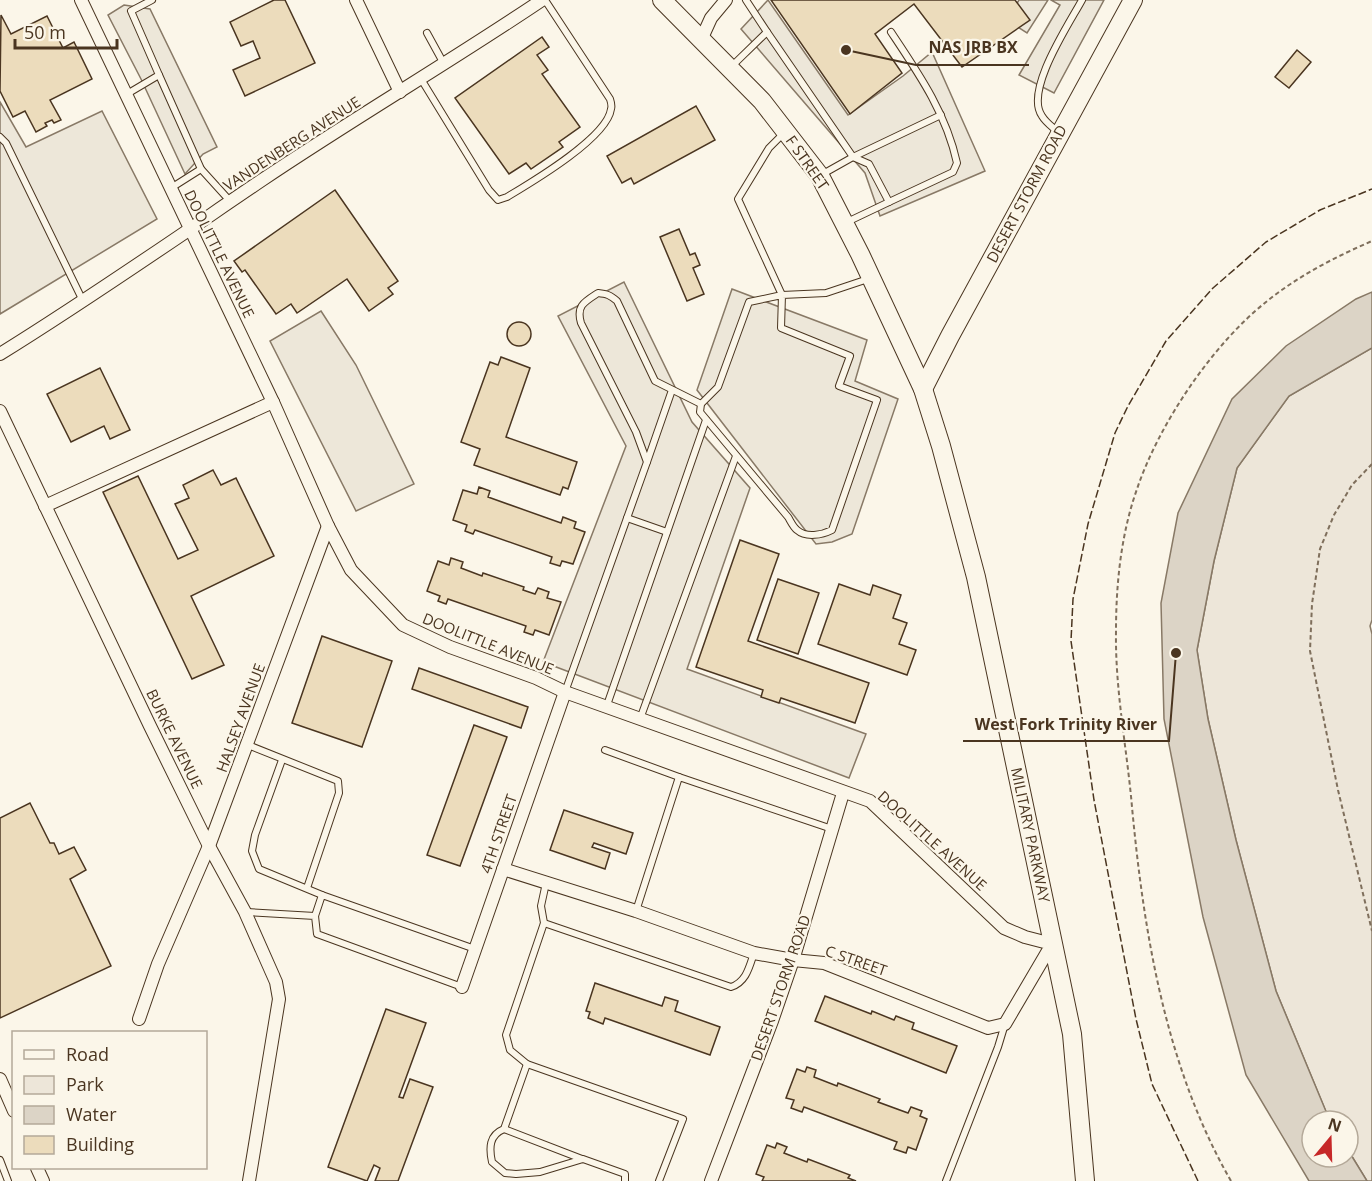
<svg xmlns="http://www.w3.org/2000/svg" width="1372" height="1181" font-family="'Open Sans',sans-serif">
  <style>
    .green { fill: #ede6d9; stroke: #887966; stroke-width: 1.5 }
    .parking { fill: #ede7d9; stroke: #887966; stroke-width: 1.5 }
    .water { fill: #dcd4c6; stroke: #887966; stroke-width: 1.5 }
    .building { fill: #ecdcbc; stroke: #4a3520; stroke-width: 1.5 }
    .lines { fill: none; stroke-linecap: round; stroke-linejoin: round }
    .lane-casing { stroke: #4a3520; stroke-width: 8 }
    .street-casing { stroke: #4a3520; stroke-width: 14 }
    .secondary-casing { stroke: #4a3520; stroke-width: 20 }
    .path { stroke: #7f6f5c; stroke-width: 2; stroke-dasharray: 4.5 3; stroke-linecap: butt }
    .lane { stroke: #fbf6e9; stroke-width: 6 }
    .street { stroke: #fbf6e9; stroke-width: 12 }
    .secondary { stroke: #fbf6e9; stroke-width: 18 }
    .fence { stroke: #4a3520; stroke-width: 1.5; stroke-dasharray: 8 3; stroke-linecap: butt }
    .labels { text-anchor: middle; stroke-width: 4.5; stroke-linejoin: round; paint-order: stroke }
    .street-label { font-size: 15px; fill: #4a3520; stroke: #fbf6e9 }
    .leader { fill: none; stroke: #4a3520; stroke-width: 2 }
    .callout-dot { fill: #4a3520; stroke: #fbf6e9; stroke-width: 2 }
    .callout-label { font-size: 16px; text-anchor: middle; font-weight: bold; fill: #4a3520; stroke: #fbf6e9; stroke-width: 4.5; stroke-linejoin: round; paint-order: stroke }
  </style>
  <rect width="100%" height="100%" fill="#fbf6e9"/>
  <path class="green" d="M1372,348V620L1370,626L1372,634V1181H1367L1348,1150V1121L1329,1119L1276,991L1236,840L1208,719L1197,650L1214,561L1237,468L1289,396Z"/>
  <g class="parking">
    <path d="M768,0L848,115L903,76L932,52L985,171L880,216L865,173L741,29Z"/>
    <path d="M1019,0H1048L1027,33L1007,20Z"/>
    <path d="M1051,0H1104L1054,93L1019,75L1060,5Z"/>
    <path d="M124,5L150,9L217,147L203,154L185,174L141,79L108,15Z"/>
    <path d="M0,102L26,147L102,111L157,219L0,314Z"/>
    <path d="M624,282L692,422L750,488L687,669L866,734L849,778L543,662L626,446L558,316Z"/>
    <path d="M732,289L867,340L855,381L898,399L852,534L832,542L816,544L697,390Z"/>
    <path d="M321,311L356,365L414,484L356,511L270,341Z"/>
  </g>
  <path class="water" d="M1372,292V348L1289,396L1237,468L1214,561L1197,650L1208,719L1236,840L1276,991L1330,1121H1312V1157H1348V1150L1367,1181H1309L1246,1075L1203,917L1164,719L1161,603L1178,513L1232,399L1286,346L1356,299Z"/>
  <g class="building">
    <path d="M274,0H285L315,63L245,96L233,70L260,58L253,41L241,46L230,22Z"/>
    <path d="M771,0H1015L1030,20L962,67L914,4L875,34L902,73L850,114Z"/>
    <path d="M1,15L11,34L47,16L63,48L74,42L92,79L50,100L61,120L54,123L52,120L45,123L47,126L36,132L25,111L13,117L0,91Z"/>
    <path d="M542,37L549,47L537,55L548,70L542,74L580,127L559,142L563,147L531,169L526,163L509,174L455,98Z"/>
    <path d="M1297,50L1311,62L1289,88L1275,77Z"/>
    <path d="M696,106L715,140L634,184L631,178L622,183L607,156Z"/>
    <path d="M335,190L398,281L388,288L393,294L369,311L347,279L297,313L291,304L276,314L245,270L242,272L234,261Z"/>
    <path d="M679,229L690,255L695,253L700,265L693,268L704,294L687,301L660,237Z"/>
    <circle cx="519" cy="334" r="12"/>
    <path d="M501,357L530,368L506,437L577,462L568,489L563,487L560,495L474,465L480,449L461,442L490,362L498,365Z"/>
    <path d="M100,368L130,430L110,439L104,426L71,442L47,394Z"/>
    <path d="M213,470L221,485L236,478L274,556L191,596L224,665L192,679L103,492L138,476L178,559L198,550L175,504L189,498L183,485Z"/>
    <path d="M479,487L490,491L488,497L561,523L563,517L576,522L574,528L585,532L573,564L562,561L560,566L550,563L552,557L475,530L473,534L465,531L467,525L453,520L463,490L477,494Z"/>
    <path d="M740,540L779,554L748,641L869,683L855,723L781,698L779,703L761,697L763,690L696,667Z"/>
    <path d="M451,558L463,562L461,568L482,576L483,573L524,587L523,590L535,594L538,588L549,592L547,598L561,602L549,635L535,630L533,635L524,632L526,626L448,599L446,604L438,601L440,596L427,591L438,561L449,565Z"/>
    <path d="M778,579L819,593L798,654L757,640Z"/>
    <path d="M839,584L870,595L873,585L901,595L893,618L907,623L899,644L916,650L907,675L818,644Z"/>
    <path d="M322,636L392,661L362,747L292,723Z"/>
    <path d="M419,668L528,707L521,728L412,689Z"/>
    <path d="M474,725L507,737L460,866L427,855Z"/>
    <path d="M30,803L50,843H54L59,854L74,847L86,870L70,879L111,966L0,1018V818Z"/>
    <path d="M564,810L633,833L626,854L594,843L592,847L610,853L605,869L550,850Z"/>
    <path d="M595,983L662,1006L665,997L678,1001L675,1011L720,1027L710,1055L605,1018L603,1024L588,1018L590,1012L586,1011Z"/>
    <path d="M825,996L871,1014L872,1011L894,1020L896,1016L914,1023L912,1029L957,1046L946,1073L815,1021Z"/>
    <path d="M386,1009L426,1023L399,1097L403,1098L410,1079L433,1087L398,1181H375L380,1168L374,1165L367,1181L328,1167Z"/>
    <path d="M807,1067L816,1070L814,1077L837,1086L838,1083L880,1099L878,1102L908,1113L911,1107L922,1111L920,1116L927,1119L916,1150L908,1147L906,1153L894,1149L897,1142L804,1107L802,1112L791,1108L794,1100L786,1098L797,1069L805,1072Z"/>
    <path d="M777,1143L787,1147L784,1153L807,1162L808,1159L850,1175L848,1178L856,1181H762L764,1177L756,1174L767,1145L775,1148Z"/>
  </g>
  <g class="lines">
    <defs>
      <g id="lane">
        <path d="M746,0L767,32"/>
        <path d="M427,33L444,64"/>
        <path d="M732,66L767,32L853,157L869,164L889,202L953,172L957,163C946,113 919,74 891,32"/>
        <path d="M159,75L201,169L230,201"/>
        <path d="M421,79L489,190L498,200L507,197C532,182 607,138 611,109C612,106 611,102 610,99L545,0"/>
        <path d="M127,94L159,75L131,11L152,0"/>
        <path d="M1059,133C1054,128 1046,123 1042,116C1024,91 1069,24 1082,0"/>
        <path d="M783,134L769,148L738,199L782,295L781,328L850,356L839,386L877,400L832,530C822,535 806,538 797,530C793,527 790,520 788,517L700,412L701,404L718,387L749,302L782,295L826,293L868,279"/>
        <path d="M0,137L6,143L83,301"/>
        <path d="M821,175L853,157L941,115"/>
        <path d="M171,188L201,169"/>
        <path d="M847,222L889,202"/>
        <path d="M647,462L672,390"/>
        <path d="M627,518L667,532"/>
        <path d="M565,692L647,462L636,432L581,323C576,306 584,302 598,293C607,294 610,295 617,301L655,381L701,404"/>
        <path d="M606,708L706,420"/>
        <path d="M640,719L736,456"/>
        <path d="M248,745L338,781L339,793L307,888"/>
        <path d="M605,750L679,777"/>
        <path d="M282,760L255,835L252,851L259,869L322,895"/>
        <path d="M546,883L541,906L544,923L506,1035L510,1050L527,1064L683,1119L659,1181"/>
        <path d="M636,911L679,777L832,829"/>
        <path d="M246,912L315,916L317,934L462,987"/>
        <path d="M315,916L322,895L475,949"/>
        <path d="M544,923L731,987C746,982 749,968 754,953"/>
        <path d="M527,1064L504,1129C489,1135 489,1148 492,1162L505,1173L516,1174L540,1172L583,1159L625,1174V1181"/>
        <path d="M504,1129L582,1159"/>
        <path d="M0,1160L8,1181"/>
        <path d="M946,1181L998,1047L1005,1024"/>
      </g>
      <g id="street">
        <path d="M81,0L273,402L328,526L351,570L403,625L450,647L536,678L565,692L870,801L1004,928L1025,937L1052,944L1005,1024L988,1028L824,963L793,960L754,953L636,911L503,869"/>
        <path d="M356,0L400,92"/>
        <path d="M701,40L711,18L726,0"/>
        <path d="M0,354C89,299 175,239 262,180C354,118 450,62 542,0"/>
        <path d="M0,411L150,726L209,846L245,912L276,982L279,999L249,1181"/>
        <path d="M45,506L273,402"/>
        <path d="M462,987L565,692"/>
        <path d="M139,1019L158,964L209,846L328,526"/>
        <path d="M0,1079L14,1111"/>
        <path d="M37,1168L43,1181"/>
        <path d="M711,1181L772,1021L793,960L843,793"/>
      </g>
      <g id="secondary">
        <path d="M662,0L762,101L820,176L860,254L923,389L941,446L976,577L1072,1034L1085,1181"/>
        <path d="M923,389L950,336L1133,0"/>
      </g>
    </defs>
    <use href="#lane" class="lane-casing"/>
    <use href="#street" class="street-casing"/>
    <use href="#secondary" class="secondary-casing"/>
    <g class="path">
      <path d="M1372,464L1352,485L1334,515L1320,549L1312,604L1310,651L1338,790L1372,931"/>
      <path d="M1231,1181C1166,1068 1144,935 1132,807C1127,749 1115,690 1116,631C1116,584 1121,534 1137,489C1159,424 1212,345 1266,302C1298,276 1335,257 1372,241"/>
    </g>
    <use href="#lane" class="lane"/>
    <use href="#street" class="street"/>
    <use href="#secondary" class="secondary"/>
    <path class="fence" d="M1198,1181L1152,1084L1136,1019L1094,800L1071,641L1073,599L1088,524L1115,433L1128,406L1166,341L1213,288L1266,242L1320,210L1372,189"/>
  </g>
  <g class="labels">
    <g class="street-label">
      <text transform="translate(292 144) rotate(-33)" y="5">VANDENBERG AVENUE</text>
      <text transform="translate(807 163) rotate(55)" y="5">F STREET</text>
      <text transform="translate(1027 194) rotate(-62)" y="5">DESERT STORM ROAD</text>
      <text transform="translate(219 254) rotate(64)" y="5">DOOLITTLE AVENUE</text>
      <text transform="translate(488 644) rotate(22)" y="5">DOOLITTLE AVENUE</text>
      <text transform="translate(241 718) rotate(-70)" y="5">HALSEY AVENUE</text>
      <text transform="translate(174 739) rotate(64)" y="5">BURKE AVENUE</text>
      <text transform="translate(499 834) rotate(-71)" y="5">4TH STREET</text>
      <text transform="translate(1030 835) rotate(78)" y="5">MILITARY PARKWAY</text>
      <text transform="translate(932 841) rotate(42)" y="5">DOOLITTLE AVENUE</text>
      <text transform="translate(856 961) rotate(19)" y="5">C STREET</text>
      <text transform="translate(781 988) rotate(-71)" y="5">DESERT STORM ROAD</text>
    </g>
  </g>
  <path class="leader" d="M846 50L916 65H1029M1176 653L1169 741H963"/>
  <g class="callout-dot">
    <circle cx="846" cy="50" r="6"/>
    <circle cx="1176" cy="653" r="6"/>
  </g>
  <g class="callout-label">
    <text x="973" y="53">NAS JRB BX</text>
    <text x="1066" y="730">West Fork Trinity River</text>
  </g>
  <rect x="12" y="1031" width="195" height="138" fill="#fbf6e9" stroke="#b4a999" stroke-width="1.5"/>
  <rect x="24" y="1050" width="30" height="9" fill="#fbf6e9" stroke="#b4a999" stroke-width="1.5"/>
  <text x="66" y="1061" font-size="18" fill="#4a3520">Road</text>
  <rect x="24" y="1076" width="30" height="18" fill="#ede6d9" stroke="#b4a999" stroke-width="1.5"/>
  <text x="66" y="1091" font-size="18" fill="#4a3520">Park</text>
  <rect x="24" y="1106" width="30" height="18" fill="#dcd4c6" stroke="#b4a999" stroke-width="1.5"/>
  <text x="66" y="1121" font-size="18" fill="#4a3520">Water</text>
  <rect x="24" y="1136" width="30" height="18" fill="#ecdcbc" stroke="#b4a999" stroke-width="1.5"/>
  <text x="66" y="1151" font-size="18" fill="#4a3520">Building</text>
  <g transform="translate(1330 1139) rotate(19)"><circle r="28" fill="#fbf6e9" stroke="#b4a999" stroke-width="1.5"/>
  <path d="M0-4.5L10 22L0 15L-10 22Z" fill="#c62828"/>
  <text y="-9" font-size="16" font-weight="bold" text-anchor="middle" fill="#4a3520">N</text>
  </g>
  <path d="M15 39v9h102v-9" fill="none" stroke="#4a3520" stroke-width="3"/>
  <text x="24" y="39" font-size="18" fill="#4a3520" stroke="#fbf6e9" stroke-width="4.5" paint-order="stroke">50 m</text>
</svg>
